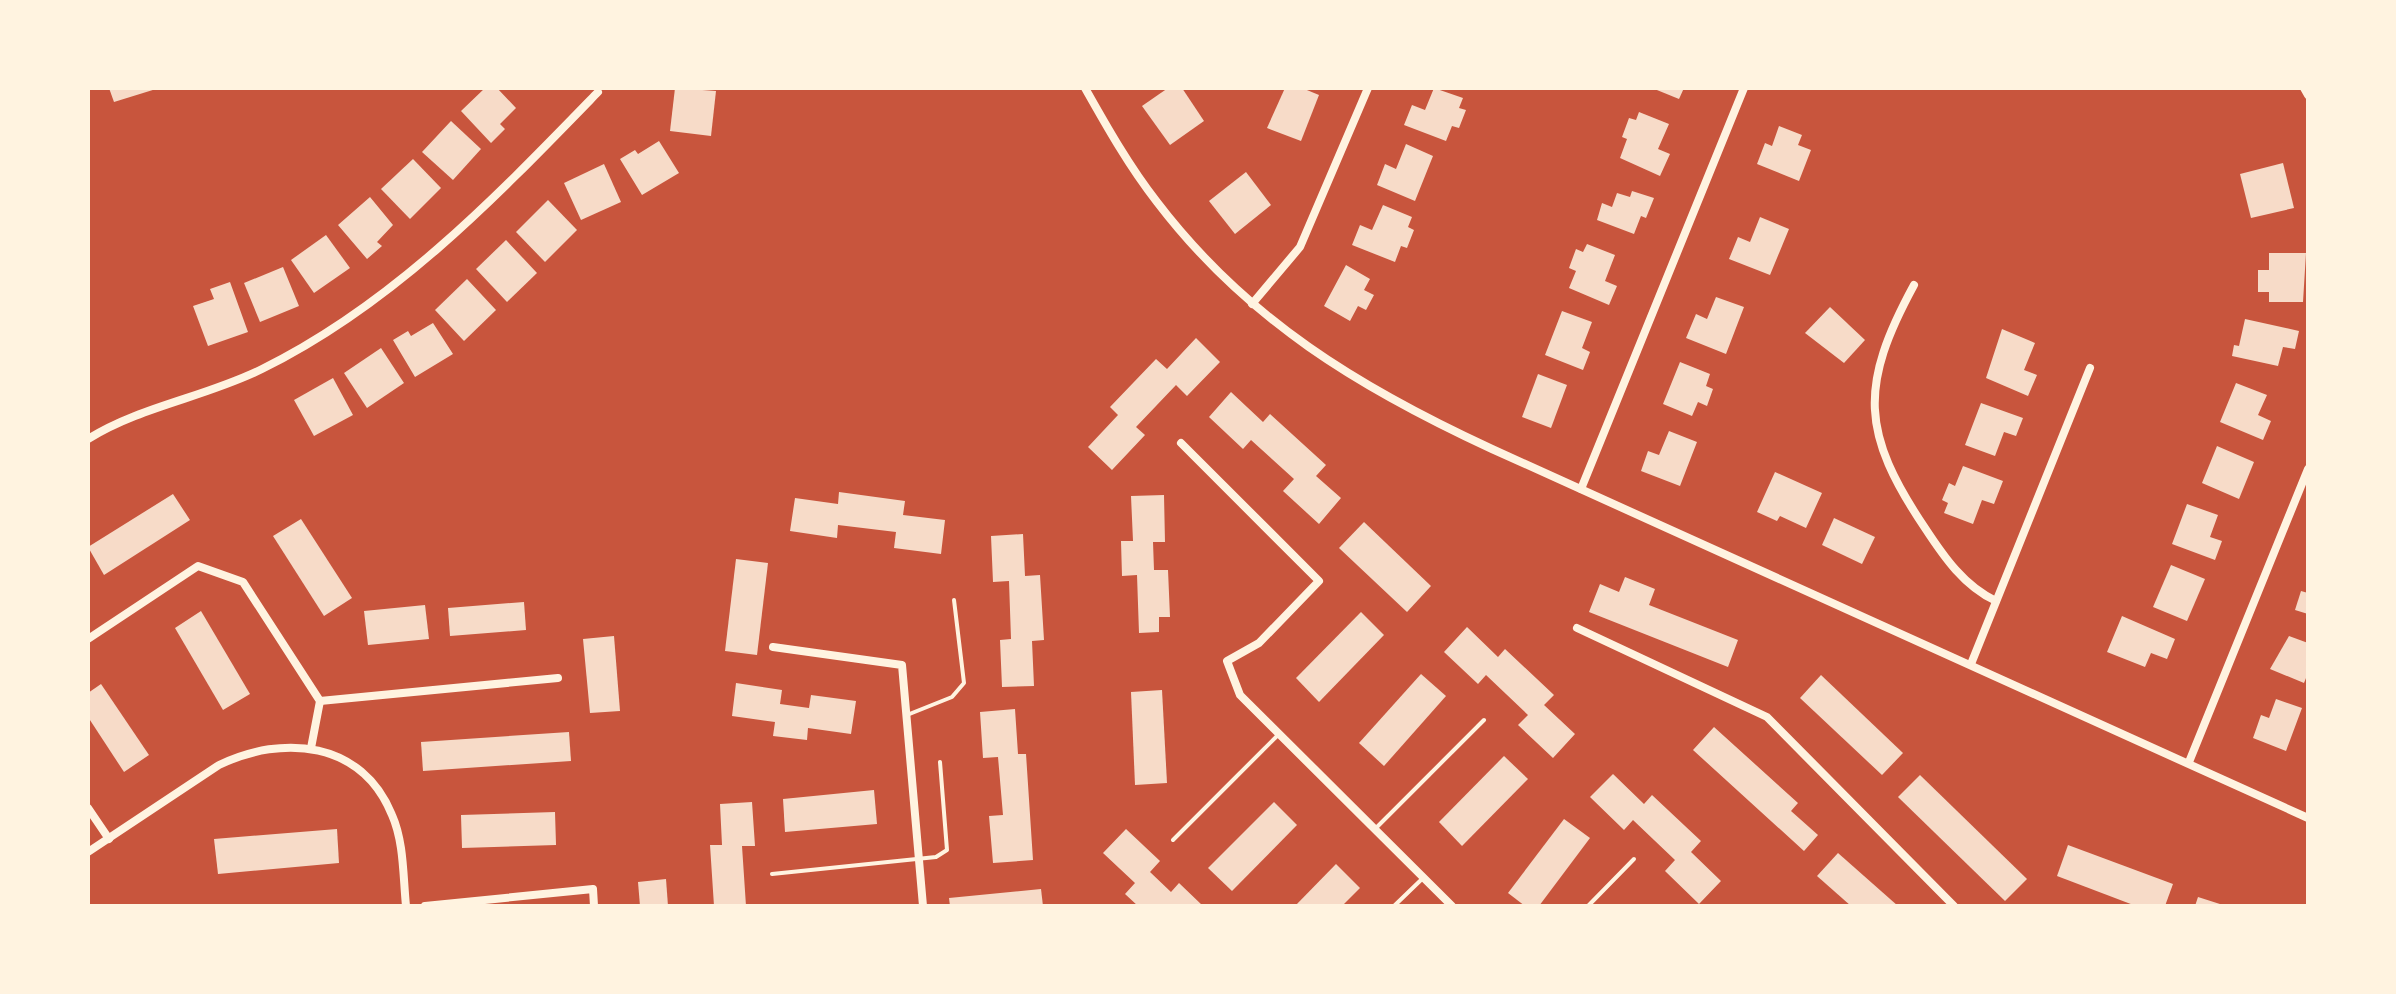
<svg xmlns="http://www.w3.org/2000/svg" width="2396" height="994" font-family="'Asap Condensed',sans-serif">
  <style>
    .building { fill: #f7dbc8 }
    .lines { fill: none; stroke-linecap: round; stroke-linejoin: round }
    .service { stroke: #fff3e0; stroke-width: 4 }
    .minor { stroke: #fff3e0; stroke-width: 8 }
  </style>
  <rect width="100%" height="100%" fill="#c8553d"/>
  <g class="building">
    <path d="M109,88H155L156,89L114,102Z"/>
    <path d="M485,88H497L516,108L500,124L505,129L491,143L461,111Z"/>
    <path d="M675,88L716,91L711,136L670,131Z"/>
    <path d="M1168,88H1182L1204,121L1170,145L1142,106Z"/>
    <path d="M1285,88H1302L1319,95L1301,141L1267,128Z"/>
    <path d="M1434,88L1463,98L1459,108L1466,110L1459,128L1452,126L1446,141L1404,125L1412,105L1425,110Z"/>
    <path d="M1652,88H1684L1679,99Z"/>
    <path d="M1639,112L1669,124L1658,149L1670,154L1660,176L1620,158L1627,139L1622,137L1629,118L1636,120Z"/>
    <path d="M451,121L481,149L453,180L422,152Z"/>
    <path d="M1779,126L1802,135L1798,145L1811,150L1799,181L1757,164L1765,143L1772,146Z"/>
    <path d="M659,141L679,173L642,195L620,159L635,150L638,154Z"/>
    <path d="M1406,144L1433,156L1415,201L1377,185L1385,164L1396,169Z"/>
    <path d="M413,159L441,188L410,219L381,189Z"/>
    <path d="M2283,163L2294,208L2251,218L2240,174Z"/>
    <path d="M604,164L621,202L581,220L564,183Z"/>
    <path d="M1246,172L1271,205L1235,234L1209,201Z"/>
    <path d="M1632,191L1654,198L1646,218L1641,216L1634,234L1597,220L1602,203L1612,207L1617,193L1630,197Z"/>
    <path d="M370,197L393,225L377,242L382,246L367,259L338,225Z"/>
    <path d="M548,200L577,230L545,262L516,232Z"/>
    <path d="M1383,205L1412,217L1408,227L1414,230L1407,248L1401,246L1395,262L1352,245L1360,225L1372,230Z"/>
    <path d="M1760,217L1789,229L1770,275L1729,259L1738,237L1750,242Z"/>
    <path d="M326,235L350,268L314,293L291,260Z"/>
    <path d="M506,240L537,273L507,302L476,269Z"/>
    <path d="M1587,244L1615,255L1605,281L1617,286L1609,305L1569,288L1576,271L1569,268L1576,249L1583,252Z"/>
    <path d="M2269,253H2306L2303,302H2269V292H2258V270H2269Z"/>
    <path d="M1346,265L1370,279L1364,290L1374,295L1366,310L1358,306L1350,321L1324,306Z"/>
    <path d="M283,267L299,306L260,322L244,283Z"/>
    <path d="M467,279L496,310L464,341L435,310Z"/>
    <path d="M230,282L248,332L208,346L193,306L214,299L210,289Z"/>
    <path d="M1716,297L1744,307L1726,354L1686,338L1696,314L1707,319Z"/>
    <path d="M1830,307L1865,340L1844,363L1805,333Z"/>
    <path d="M1562,311L1592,322L1582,348L1590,352L1583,370L1545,355Z"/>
    <path d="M2245,319L2299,331L2295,349L2283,347L2278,366L2232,356L2234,345L2239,346Z"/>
    <path d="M433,323L453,354L415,377L393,340L408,331L411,336Z"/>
    <path d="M2002,329L2035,343L2024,370L2037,375L2028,396L1986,378Z"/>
    <path d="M1196,338L1220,362L1187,396L1176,385L1136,427L1145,435L1112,470L1088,447L1118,415L1110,407L1156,359L1167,369Z"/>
    <path d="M381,348L404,383L367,408L344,373Z"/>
    <path d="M1680,362L1710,374L1706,386L1713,389L1707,406L1698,402L1692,416L1663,404Z"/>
    <path d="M1538,374L1567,385L1551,428L1522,417Z"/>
    <path d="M333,378L353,415L314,436L294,400Z"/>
    <path d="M2236,383L2267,395L2258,415L2271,421L2263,440L2220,422Z"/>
    <path d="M1231,392L1263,422L1270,414L1326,465L1316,476L1341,498L1319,524L1283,491L1294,479L1251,440L1243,449L1209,417Z"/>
    <path d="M1981,403L2023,418L2016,436L2004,432L1995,456L1965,445Z"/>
    <path d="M1669,431L1697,442L1680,486L1641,471L1648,451L1659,455Z"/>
    <path d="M2217,446L2254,462L2239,499L2202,483Z"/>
    <path d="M1963,466L2003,481L1994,504L1982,500L1973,524L1944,513L1948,503L1942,500L1949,483L1955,486Z"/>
    <path d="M1775,472L1822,493L1806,528L1780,516L1777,521L1757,512Z"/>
    <path d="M839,492L905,501L903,515L945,520L941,554L894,548L896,532L838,525L837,538L790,531L795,498L838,504Z"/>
    <path d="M173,494L190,520L104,575L88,547Z"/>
    <path d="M1164,495L1165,542H1153L1154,570H1168L1170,617H1159V632L1139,633L1137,575L1122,576L1121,541H1133L1131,496Z"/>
    <path d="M2187,504L2218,515L2210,537L2222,541L2215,560L2172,544Z"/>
    <path d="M1834,518L1875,537L1862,564L1822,545Z"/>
    <path d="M301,519L352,598L324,616L273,536Z"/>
    <path d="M1364,522L1431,586L1407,612L1339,548Z"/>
    <path d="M1023,534L1025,576L1040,575L1044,640L1032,641L1034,686L1002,687L1000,640L1011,639L1009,581L993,582L991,536Z"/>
    <path d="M736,559L768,563L757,655L725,651Z"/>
    <path d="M2171,565L2205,579L2187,621L2153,607Z"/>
    <path d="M1625,577L1655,589L1649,605L1738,640L1728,667L1589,612L1600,584L1619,592Z"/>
    <path d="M2301,591L2308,593V614L2295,610Z"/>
    <path d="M524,602L526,630L450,636L448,608Z"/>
    <path d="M425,605L429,639L368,645L364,611Z"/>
    <path d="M201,611L250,694L223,710L175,628Z"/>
    <path d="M1361,612L1384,635L1319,702L1296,678Z"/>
    <path d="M2122,616L2175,639L2167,659L2151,653L2145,667L2107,652Z"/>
    <path d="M1467,627L1498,657L1505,649L1554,695L1544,705L1575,734L1553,758L1518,725L1528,715L1486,675L1478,684L1444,652Z"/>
    <path d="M614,636L620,711L590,713L583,639Z"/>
    <path d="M2289,636L2308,643V673L2304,683L2270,669Z"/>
    <path d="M1421,674L1446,696L1384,766L1359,743Z"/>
    <path d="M1821,675L1903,753L1882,775L1800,698Z"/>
    <path d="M736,683L782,690L780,704L809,708L811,695L856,701L851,734L808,728L807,740L773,736L775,722L732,716Z"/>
    <path d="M101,684L149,755L124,772L88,717V693Z"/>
    <path d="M1162,690L1167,783L1135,785L1131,692Z"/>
    <path d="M2276,699L2302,708L2286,751L2253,738L2261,715L2269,718Z"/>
    <path d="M1015,709L1018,754H1026L1033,860L993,863L989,816L1003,815L998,757L983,758L980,712Z"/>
    <path d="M1714,727L1798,803L1791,811L1818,835L1804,851L1693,750Z"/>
    <path d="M569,732L571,761L423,771L421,742Z"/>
    <path d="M1504,756L1528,779L1462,846L1439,822Z"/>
    <path d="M1613,774L1644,804L1652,795L1701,841L1691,852L1721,881L1699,904L1665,871L1675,860L1633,820L1624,830L1590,797Z"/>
    <path d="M1920,775L2027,879L2005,901L1898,797Z"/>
    <path d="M874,790L877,824L785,832L783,799Z"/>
    <path d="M752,802L755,846H742L746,906H714L710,845H722L720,804Z"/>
    <path d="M1274,802L1297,825L1232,891L1208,868Z"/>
    <path d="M555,812L556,845L462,848L461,815Z"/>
    <path d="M1564,819L1590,838L1539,906H1525L1508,893Z"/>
    <path d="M337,829L339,863L218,874L214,839Z"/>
    <path d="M1126,829L1160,861L1150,872L1171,892L1179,883L1203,906H1138L1125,894L1135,883L1103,853Z"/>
    <path d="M2068,845L2173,884L2165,906H2136L2057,876Z"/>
    <path d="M1838,853L1898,906H1851L1817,876Z"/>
    <path d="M1336,864L1360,888L1342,906H1295Z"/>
    <path d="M666,879L668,906H640L638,882Z"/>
    <path d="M1041,889L1043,906H950L949,898Z"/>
    <path d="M2198,897L2223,905V906H2195Z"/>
  </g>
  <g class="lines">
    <g class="service">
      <path d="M907,715L952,697L964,683L954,600"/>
      <path d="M1375,829L1484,720"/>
      <path d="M1173,840L1279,734"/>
      <path d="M772,874L936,857L947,850L940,762"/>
      <path d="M1394,906L1422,879"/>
      <path d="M1588,906L1634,859"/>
    </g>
    <g class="minor">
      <path d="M1085,88C1107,127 1129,166 1157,202C1247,320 1360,388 1492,449L2308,818"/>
      <path d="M2304,88L2308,95"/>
      <path d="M1914,285C1859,386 1861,433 1925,528C1944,557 1964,586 1996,601"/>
      <path d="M1252,304L1300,247L1368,88"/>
      <path d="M88,439C141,406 206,397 262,369C394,304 497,196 598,92"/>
      <path d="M1181,443L1319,581L1259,643L1227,661L1240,695L1452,906"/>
      <path d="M1581,489L1744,88"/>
      <path d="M1577,628L1767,717L1954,906"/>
      <path d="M88,639L198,566L243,582L320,701L311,748"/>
      <path d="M773,647L902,665L923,906"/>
      <path d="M1971,664L2090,368"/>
      <path d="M320,701L558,678"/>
      <path d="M2189,762L2308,469"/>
      <path d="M88,808L109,839"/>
      <path d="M88,852L219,765C283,734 362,741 392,815C404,842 403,876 406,906"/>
      <path d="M425,906L593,889L594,906"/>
    </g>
  </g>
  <rect width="2396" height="994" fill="none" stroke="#fff3e0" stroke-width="180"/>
</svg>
